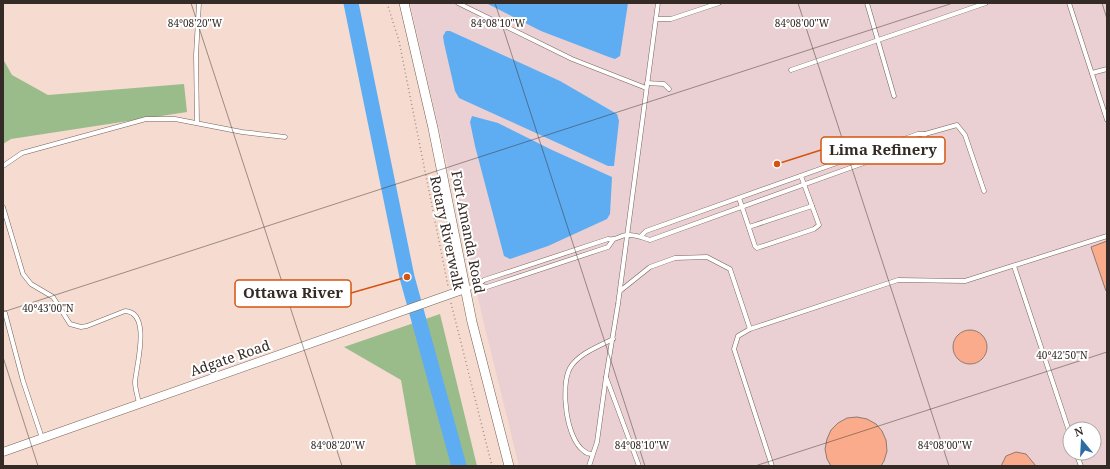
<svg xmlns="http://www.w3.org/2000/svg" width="1110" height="469" font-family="'Noto Serif',serif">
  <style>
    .industrial { fill: #ead0d2; fill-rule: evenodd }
    .green { fill: #9abc8b }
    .water { fill: #5eacf2 }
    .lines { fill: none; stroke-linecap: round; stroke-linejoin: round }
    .river { stroke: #5eacf2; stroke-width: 15 }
    .building { fill: #faab8c; stroke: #907970 }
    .service-casing { stroke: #786258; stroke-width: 5 }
    .minor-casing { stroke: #786258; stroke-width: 9 }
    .tertiary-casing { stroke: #786258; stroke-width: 10 }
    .path { stroke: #a49189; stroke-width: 1.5; stroke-dasharray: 1 3; stroke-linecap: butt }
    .service { stroke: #fff; stroke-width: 4 }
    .minor { stroke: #fff; stroke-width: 8 }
    .tertiary { stroke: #fff; stroke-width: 9 }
    .ticks { fill: none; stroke: #342a26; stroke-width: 1; stroke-opacity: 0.45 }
    .labels { text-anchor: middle; stroke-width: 4; stroke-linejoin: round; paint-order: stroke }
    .street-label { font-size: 14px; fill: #342a26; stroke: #fff }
    .ticks-label { font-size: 10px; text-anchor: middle; fill: #342a26; stroke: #fff; stroke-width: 4; stroke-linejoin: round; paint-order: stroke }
    .leader { fill: none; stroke: #d6540f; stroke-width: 1.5 }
    .callout-dot { fill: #d6540f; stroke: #fff; stroke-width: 1.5 }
    .callout { fill: #fff; stroke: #d6540f; stroke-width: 1.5 }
    .callout-label { font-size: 15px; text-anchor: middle; font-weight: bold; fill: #342a26 }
  </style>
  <rect width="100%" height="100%" fill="#f5dbd0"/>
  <path class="industrial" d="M410,3H1107V466H519L484,324ZM1070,429H1094V453H1070Z"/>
  <g class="green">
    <path d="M3,59L12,75L48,95L184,84L187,112L11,139L3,144Z"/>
    <path d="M440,314L477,466H416L401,380L344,347Z"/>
  </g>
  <g class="water">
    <path d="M486,3H628L620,56L615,59L609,57L541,31Z"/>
    <path d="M446,31H450L560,81L617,114L619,121L614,166H608L459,98L455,91L444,43L443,36Z"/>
    <path d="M472,116L498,123L552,150L612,177L610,214L607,219L548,246L513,258L510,259L504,256L475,146L470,122Z"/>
  </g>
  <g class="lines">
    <path class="river" d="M351,3L407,277L459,466"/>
  </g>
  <g class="building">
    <path d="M1107,241V290L1106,291L1091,247Z"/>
    <circle cx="970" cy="347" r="17"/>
    <path d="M857,417L867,419L876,424L882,431L886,440L887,451L884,461L881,466H831L827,459L825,449L827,439L831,430L838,423L847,418Z"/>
    <path d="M1016,452L1026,454L1036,466H1001L1006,456Z"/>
  </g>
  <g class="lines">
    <defs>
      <g id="service">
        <path d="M458,3L572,59L646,88"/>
        <path d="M867,3L894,96"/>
        <path d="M1069,3L1107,120"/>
        <path d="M656,19H671L719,3"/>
        <path d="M791,70L986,3"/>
        <path d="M1092,73L1107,69"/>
        <path d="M647,83L664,84L669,89"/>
        <path d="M197,123L196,55L199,3"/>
        <path d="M3,166L22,153L146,119H175L242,132L285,137"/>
        <path d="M739,198L755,246L757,248L814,229L819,225L801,176"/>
        <path d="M3,207L23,274L31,284L53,297L70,324L81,327L87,326L125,311C152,312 136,367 135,382C135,389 138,397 139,404"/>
        <path d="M749,227L812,206"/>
        <path d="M641,236L646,231L918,134H925L957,125L965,135L984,191"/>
        <path d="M1014,266L1070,434"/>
        <path d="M478,285L487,287L608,247L613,240"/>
        <path d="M466,289L478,285L484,280L608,239C616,241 620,235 627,235C635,234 643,238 650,240L897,151L922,141L925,134"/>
        <path d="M620,291L650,267L675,258L707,257L730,269L750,329L898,280L965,281L1107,236"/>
        <path d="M5,313L23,381L42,438"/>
        <path d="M750,329L738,336L734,349L772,466"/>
        <path d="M1076,453L1081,466"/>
        <path d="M592,454C590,454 586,453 584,451C566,439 560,386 570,368C578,354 599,346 613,339"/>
        <path d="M589,466L597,442L606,377"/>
        <path d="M639,466L606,377L618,304L658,3"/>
      </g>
      <path id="minor" d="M3,452L465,289"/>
      <path id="tertiary" d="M404,3L433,128L472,322L509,466"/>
    </defs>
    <use href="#service" class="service-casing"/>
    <use href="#minor" class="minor-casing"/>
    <use href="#tertiary" class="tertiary-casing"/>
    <g class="path">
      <path d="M387,3L399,41L448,286"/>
      <path d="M451,303L492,466"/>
    </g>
    <use href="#service" class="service"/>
    <use href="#minor" class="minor"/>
    <use href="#tertiary" class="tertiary"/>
  </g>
  <path class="ticks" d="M191,3L342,466M495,3L645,466M798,3L949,466M1102,3L1107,19M3,312L953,3M3,357L38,466M755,466L1107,352"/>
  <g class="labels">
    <g class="street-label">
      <text transform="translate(468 232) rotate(79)" y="5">Fort Amanda Road</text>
      <text transform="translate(447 233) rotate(78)" y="5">Rotary Riverwalk</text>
      <text transform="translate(230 358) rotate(-19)" y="5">Adgate Road</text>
    </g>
  </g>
  <g class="ticks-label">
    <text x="195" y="27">84°08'20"W</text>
    <text x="498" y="27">84°08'10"W</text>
    <text x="802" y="27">84°08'00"W</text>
    <text x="48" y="312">40°43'00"N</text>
    <text x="1062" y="359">40°42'50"N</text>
    <text x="338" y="449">84°08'20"W</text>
    <text x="642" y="449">84°08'10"W</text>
    <text x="945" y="449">84°08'00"W</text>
  </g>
  <path class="leader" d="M777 164L821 150M407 277L351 293"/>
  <g class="callout-dot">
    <circle cx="777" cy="164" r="4"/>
    <circle cx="407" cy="277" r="4"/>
  </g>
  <g class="callout">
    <rect x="821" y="137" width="124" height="27" rx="4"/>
    <rect x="235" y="280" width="116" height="27" rx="4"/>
  </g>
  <g class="callout-label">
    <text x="883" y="155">Lima Refinery</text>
    <text x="293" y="298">Ottawa River</text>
  </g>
  <rect width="1110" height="469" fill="none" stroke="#342a26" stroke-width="8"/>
  <g transform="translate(1082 441) rotate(342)"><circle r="19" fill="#ffffff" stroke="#aeaaa8"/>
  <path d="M0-3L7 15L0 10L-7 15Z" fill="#2d6da3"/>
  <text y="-6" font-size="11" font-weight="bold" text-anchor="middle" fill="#342a26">N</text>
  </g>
</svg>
